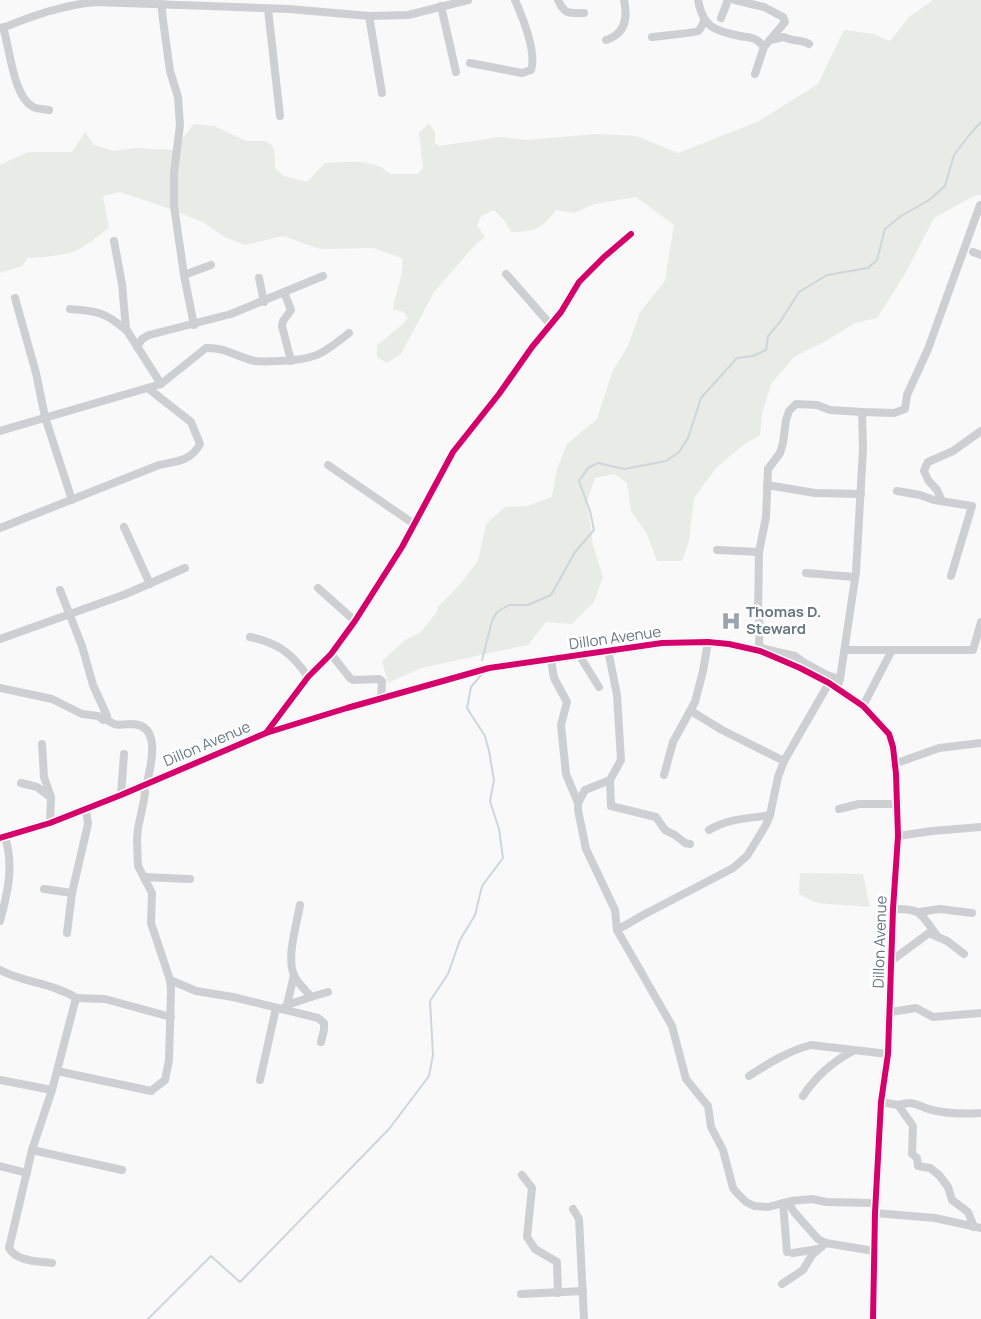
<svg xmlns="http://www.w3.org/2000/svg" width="981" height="1319" font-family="Manrope,sans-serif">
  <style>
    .green { fill: #e8ebe6 }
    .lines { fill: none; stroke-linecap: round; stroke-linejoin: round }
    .stream { stroke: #ced6d9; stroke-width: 2 }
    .minor { stroke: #cecfd0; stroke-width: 8 }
    .tertiary { stroke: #cecfd0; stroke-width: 9 }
    .cycleway-casing { stroke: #fff; stroke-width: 9 }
    .cycleway { stroke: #d6006c; stroke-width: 6 }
    .labels { text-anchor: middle; stroke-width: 5; stroke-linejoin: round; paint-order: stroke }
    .poi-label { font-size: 15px; font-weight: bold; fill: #657683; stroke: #fff; text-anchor: start }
    .street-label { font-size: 15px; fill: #657683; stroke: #fff }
  </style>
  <rect width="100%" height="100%" fill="#f9f9f9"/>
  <g class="green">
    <path d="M933,0H981V195L974,196L934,218L905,274L877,318L855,323L824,342L794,357L771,384L762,414L760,435L742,446L716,468L694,498L689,541L682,561H657L647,534L631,511L627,483L615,474L595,478L587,502L593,545L603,577L594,602L572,624L546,622L528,645L421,668L388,683L382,661L405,640L421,632L437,612L438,607L462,582L478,561L486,524L505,507L527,506L552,497L557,469L567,444L597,419L613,370L628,346L640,312L665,281L674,225L636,197L595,204L574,213L556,210C541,229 535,232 511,232L504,220L494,210L481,216L477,225L485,237L475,245L434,292L401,354L387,363L377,357V346C387,336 399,329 408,318L404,312L393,309C395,293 405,273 402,258L373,248L320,249L283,236L245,245L225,237L202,222L173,210L120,192L103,196L109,228C99,235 87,246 75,251C61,256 43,257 28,258L22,266L0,273V165L28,152H72L85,132L94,145L114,151L135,148L173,150L194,124L214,126L246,141H267L274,148L275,168L284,176L307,182L325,163C347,162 374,158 390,174H418L423,168L419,133L429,123L435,132V143L439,146L500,137L527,140L595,134L636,136L678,153L757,122L818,84L844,30L873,34L890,41L909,17Z"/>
    <path d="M800,873L863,874L870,907L817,903L799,894Z"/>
  </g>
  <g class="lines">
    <g class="stream">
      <path d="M482,660L492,621L497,612L509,605H528L551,595L575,552L594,530L590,511L579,481L588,468L598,463L624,469L666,461L679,452L688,438L701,398L737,358L753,356L766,350L768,336L780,322L799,292L827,275L868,268L877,260L885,229L901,216L929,200L945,186L954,155L970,134L981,122"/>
      <path d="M148,1319L211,1256L240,1282L389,1129L429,1076L433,1055L430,1001L448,974L460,940L475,915L482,886L503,858L499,829L490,801L494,780L489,751L485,736L467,708L471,687L482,674"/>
    </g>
    <g class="minor">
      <path d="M558,0C565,15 569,13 584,13"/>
      <path d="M698,0C703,27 714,31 740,36C751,38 756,37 764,47L755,74"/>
      <path d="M735,0L764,7L783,17L785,22L764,47"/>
      <path d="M161,1L163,20L170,71L178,97L180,125L174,173V206L184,275L194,325"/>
      <path d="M441,6L456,72"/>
      <path d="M268,9L280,116"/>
      <path d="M369,16L382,93"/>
      <path d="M721,18L728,0"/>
      <path d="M3,27C10,49 13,96 33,107C37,109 44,109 49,110"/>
      <path d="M0,29C32,16 62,5 96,2L289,9L369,16L408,15L468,0"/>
      <path d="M652,37C659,36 695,33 698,31C701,29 702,25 704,21"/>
      <path d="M606,40C625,34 628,18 624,0"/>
      <path d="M770,40L784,37C793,42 801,39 809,44"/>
      <path d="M470,63L522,73L531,70C537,53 522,16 515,0"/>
      <path d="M114,241L122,284L126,329L161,384"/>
      <path d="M973,252L981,255"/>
      <path d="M506,274L550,324"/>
      <path d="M184,275L211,265"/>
      <path d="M259,278L264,302"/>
      <path d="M284,292L323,276"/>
      <path d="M15,298L36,373L45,417L72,500"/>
      <path d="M70,309C97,311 105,312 126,330"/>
      <path d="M137,347L142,339L149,335L231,314L284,292L291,310L283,321L282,326L291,361"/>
      <path d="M0,431L161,384L206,348C224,347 237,357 255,361C262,362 271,361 278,361C314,360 322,355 349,333"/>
      <path d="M328,465L414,524"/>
      <path d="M767,485L815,493L861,494"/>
      <path d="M897,491L920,495L934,500L972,506L951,576"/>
      <path d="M942,501L937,490L928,480L924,471L926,466L928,462L953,451L981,431"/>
      <path d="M124,527L150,584"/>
      <path d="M0,528L159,465C177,461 191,461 200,444L191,422L149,389"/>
      <path d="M717,550L759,552"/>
      <path d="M806,573L855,577"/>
      <path d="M318,588L355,621"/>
      <path d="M60,590L82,646L93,685L107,716L106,719"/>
      <path d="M250,637C278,643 292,653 308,677"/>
      <path d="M0,639L126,594L185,568"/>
      <path d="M608,650L617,695L621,760L610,780L611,806L656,817L665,830L675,835L685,843L690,844"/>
      <path d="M845,650H892"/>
      <path d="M331,654L350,678L353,680L379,679L382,681L381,699"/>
      <path d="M579,655L599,687"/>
      <path d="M551,660L554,678L567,702L561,725L566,774L578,803"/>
      <path d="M840,679L827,675L803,662L795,656L761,648L759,643L760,626L758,613L759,552L766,517L768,469L780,453L783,443L786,420L789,411L796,404L817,405L830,410L862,412"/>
      <path d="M0,688L52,699L82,714L98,716L103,720L106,719C118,728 118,724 132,724C162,725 151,765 147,783"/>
      <path d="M837,688L840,679L856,572L863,449L862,412L894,413L905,409L907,395L928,349L980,205"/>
      <path d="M863,706L892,650H973L981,622"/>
      <path d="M691,711L722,730L784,761"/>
      <path d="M266,733L308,677L331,654L355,621L402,547L453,452L499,394L532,347L561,312L579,282L604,257L631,234"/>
      <path d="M42,744L44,777L51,797L50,823"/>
      <path d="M894,764L939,748L981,743"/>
      <path d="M664,775L673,742L695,702L703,671L708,642"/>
      <path d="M610,780L585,790L578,803V810L586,849L615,910L617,930L672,1026L686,1079L708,1106L711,1127L723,1150L733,1188L737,1193L746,1202L754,1206L768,1207L791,1201L812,1199L826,1202L876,1203"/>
      <path d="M21,783L37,787L49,796"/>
      <path d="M121,795L124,754"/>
      <path d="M839,809L859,804H897"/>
      <path d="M709,830C729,818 747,819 770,815"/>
      <path d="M898,836L932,831L981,827"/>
      <path d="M144,877L190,879"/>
      <path d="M44,889L72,893"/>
      <path d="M300,905C297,923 286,958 294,975C297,983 306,990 311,997L328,992"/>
      <path d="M893,909C923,908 920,914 938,937"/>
      <path d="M919,912L940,909L972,913"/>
      <path d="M0,921C8,892 14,865 5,837"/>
      <path d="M617,930L645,914L716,877L733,868L747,856L766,825L770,815L778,777L784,761L829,683"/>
      <path d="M67,933L72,893L88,824L86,809"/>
      <path d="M891,961L929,933L947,941L964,954"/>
      <path d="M0,970C24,983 53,983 76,998L52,1090L32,1150L9,1248C17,1262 38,1261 52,1263"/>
      <path d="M170,980L196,991L233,997L318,1018L324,1023V1030L321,1042"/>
      <path d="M76,998L105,999L171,1017"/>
      <path d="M287,1005L311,997"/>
      <path d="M282,1009L287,1005L294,975"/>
      <path d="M891,1012L916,1008L933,1017L981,1013"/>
      <path d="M57,1071L151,1091L165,1080L169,1060L171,990L170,980L151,923L152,893L138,866L137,840L138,828L144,800L145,792L143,785"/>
      <path d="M749,1076C769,1063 788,1051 811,1045L888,1054"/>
      <path d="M0,1080L52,1090"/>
      <path d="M260,1080L276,1008"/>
      <path d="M803,1096C816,1076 832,1062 853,1051"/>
      <path d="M881,1102L898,1105L913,1126L912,1154L917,1158L918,1166L930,1168L939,1175L948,1187L952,1200L968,1212L974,1227"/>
      <path d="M898,1105C918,1100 915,1106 932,1110C948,1114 965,1114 981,1113"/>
      <path d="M32,1150L122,1170"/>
      <path d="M0,1166L27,1173"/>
      <path d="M522,1175L532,1188L527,1237L535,1249L557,1262L558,1293"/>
      <path d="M788,1202L794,1212L818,1239L826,1243L874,1251"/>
      <path d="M783,1203L787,1252"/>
      <path d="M573,1209L579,1219L584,1319"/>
      <path d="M875,1213L935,1218L981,1228"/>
      <path d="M793,1253L818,1249"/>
      <path d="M782,1284L803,1270L812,1255L826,1243"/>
      <path d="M521,1294L583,1291"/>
    </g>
    <path class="tertiary" d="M0,838L50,823L121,795L266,733L347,708L489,668L662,643L708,642L729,644L760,651L800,668L829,683L863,706L889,734L893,747L896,774L898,836L893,909L888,1054L881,1102L875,1213L873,1319"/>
    <defs>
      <g id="cycleway">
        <path d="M266,733L308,677L331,654L355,621L402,547L453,452L499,394L532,347L561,312L579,282L604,257L631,234"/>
        <path d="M0,838L50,823L121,795L266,733L347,708L489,668L662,643L708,642L729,644L760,651L800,668L829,683L863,706L889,734L893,747L896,774L898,836L893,909L888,1054L881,1102L875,1213L873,1319"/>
      </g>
    </defs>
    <use href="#cycleway" class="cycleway-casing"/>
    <use href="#cycleway" class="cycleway"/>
  </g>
  <defs>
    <symbol id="hospital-bare" viewBox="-9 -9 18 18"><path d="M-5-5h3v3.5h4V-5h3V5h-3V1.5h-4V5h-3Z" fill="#99a4ac" stroke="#fff" stroke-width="2.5" paint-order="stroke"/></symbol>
  </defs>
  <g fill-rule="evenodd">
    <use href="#hospital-bare" x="717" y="607" width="28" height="28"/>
  </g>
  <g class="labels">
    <g class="poi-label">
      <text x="746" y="617">Thomas D.<tspan x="746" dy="17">Steward</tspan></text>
    </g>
    <g class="street-label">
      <text transform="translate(615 638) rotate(-8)" y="5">Dillon Avenue</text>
      <text transform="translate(207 744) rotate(-23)" y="5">Dillon Avenue</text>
      <text transform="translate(880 942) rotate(-88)" y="5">Dillon Avenue</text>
    </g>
  </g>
</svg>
